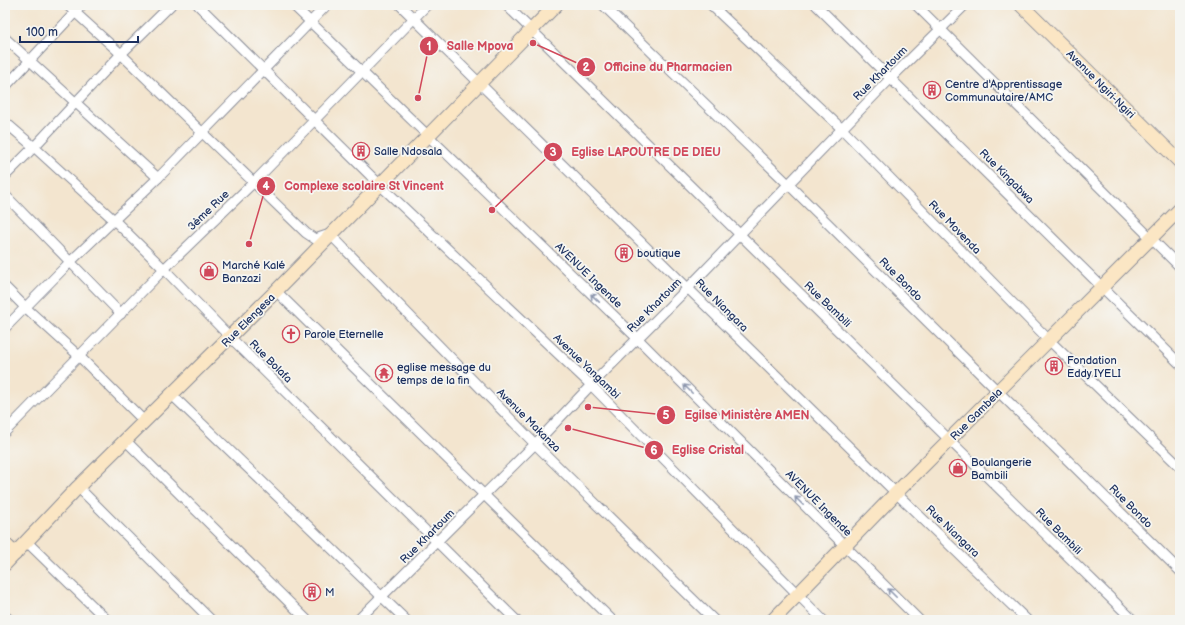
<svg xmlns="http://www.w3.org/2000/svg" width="1185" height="625" font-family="'Balsamiq Sans',sans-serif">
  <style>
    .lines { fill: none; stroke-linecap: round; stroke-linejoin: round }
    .street-casing { stroke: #878a96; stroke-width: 11 }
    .secondary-casing { stroke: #878a96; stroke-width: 15 }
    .street { stroke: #fff; stroke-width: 9 }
    .secondary { stroke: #fbe6c4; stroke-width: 13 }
    .oneway { stroke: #8d97ae }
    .labels { text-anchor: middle; stroke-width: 3.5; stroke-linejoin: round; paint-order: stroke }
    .street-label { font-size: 11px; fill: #1b2f5e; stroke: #f6f6f2 }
    .poi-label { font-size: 11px; fill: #1b2f5e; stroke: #f6f6f2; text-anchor: start }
    .leader { fill: none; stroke: #d1495b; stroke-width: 1.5 }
    .callout-dot { fill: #d1495b; stroke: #f6f6f2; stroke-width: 1.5 }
    .mark-label { font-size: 12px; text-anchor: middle; font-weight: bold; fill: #fff }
    .callout-label { font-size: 12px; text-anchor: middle; font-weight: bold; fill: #d1495b; stroke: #f6f6f2; stroke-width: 3.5; stroke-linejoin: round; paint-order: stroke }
  </style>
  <rect width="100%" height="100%" fill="#f6f6f2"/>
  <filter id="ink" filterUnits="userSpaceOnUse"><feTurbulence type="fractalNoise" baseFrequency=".025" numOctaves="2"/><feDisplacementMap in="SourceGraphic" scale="8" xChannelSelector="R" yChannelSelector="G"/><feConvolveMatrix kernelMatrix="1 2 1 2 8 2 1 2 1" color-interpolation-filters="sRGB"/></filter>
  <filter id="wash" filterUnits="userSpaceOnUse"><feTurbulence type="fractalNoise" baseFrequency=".012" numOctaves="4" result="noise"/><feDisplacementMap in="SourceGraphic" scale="16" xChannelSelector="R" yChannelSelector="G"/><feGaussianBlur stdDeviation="0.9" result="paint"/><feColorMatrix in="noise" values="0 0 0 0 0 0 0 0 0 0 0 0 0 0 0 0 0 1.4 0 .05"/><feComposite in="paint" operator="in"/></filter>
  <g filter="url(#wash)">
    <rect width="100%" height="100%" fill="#f3e5cf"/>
  </g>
  <g filter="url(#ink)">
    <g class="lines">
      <defs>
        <g id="street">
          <path d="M67,5L121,54L306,233L315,239L330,234L535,444L714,620"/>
          <path d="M198,5L380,185L591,385L823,620"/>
          <path d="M293,5L638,339L919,620"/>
          <path d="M400,5L896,493L1027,620"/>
          <path d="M506,5L1133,620"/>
          <path d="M603,5L788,184L1180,571"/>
          <path d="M711,5L842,129L1049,340L1180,467"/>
          <path d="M816,5L1180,364"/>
          <path d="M916,5L1180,267"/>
          <path d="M5,38L158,178"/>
          <path d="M5,87L82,5"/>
          <path d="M5,122L34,147L114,220L164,269L230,337L516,620"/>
          <path d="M5,176L34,147L121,54L171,5"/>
          <path d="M5,195L121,314"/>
          <path d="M5,287L25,307L79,356L145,422"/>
          <path d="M276,291L612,620"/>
          <path d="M5,328L70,262L158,178L327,5"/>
          <path d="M172,395L406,620"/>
          <path d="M5,432L164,269L254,182L427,5"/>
          <path d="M126,441L307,620"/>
          <path d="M78,487L211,620"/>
          <path d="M27,542L107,620"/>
          <path d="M5,616L10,620"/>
          <path d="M358,620L535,444L591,385L688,288L891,78L965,5"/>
        </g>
        <g id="secondary">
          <path d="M1021,5L1180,162"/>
          <path d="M5,544L15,554"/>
          <path d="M5,564L78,487L276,291L556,5"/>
          <path d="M773,620L896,493L1180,209"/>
        </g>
      </defs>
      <use href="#street" class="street-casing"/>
      <use href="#secondary" class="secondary-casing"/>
      <use href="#street" class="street"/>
      <use href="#secondary" class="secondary"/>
    </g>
    <defs><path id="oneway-shaft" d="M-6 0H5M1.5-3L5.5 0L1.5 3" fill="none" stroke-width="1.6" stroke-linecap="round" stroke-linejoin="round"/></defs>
    <g class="oneway">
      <use href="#oneway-shaft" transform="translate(595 298) rotate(-136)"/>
      <use href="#oneway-shaft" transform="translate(688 389) rotate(-135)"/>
      <use href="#oneway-shaft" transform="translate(799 501) rotate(-135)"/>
      <use href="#oneway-shaft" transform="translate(892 593) rotate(-135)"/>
    </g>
  </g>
  <defs>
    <symbol id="building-ring" viewBox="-11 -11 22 22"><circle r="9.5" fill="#f6f6f2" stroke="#d1495b" stroke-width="1.5"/><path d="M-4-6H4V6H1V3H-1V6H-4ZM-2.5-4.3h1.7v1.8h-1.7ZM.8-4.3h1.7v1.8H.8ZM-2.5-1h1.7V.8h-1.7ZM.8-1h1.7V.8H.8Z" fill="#d1495b"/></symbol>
    <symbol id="shop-ring" viewBox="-11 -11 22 22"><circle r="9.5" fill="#f6f6f2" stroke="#d1495b" stroke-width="1.5"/><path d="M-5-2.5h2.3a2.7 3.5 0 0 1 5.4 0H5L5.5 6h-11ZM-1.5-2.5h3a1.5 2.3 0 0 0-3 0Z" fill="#d1495b"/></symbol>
    <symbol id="church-ring" viewBox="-11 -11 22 22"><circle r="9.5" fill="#f6f6f2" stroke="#d1495b" stroke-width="1.5"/><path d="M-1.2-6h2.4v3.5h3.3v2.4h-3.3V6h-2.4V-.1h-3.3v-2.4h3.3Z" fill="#d1495b"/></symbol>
    <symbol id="temple-ring" viewBox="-11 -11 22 22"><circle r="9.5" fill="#f6f6f2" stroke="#d1495b" stroke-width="1.5"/><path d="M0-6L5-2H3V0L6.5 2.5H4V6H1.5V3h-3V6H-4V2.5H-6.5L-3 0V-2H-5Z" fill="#d1495b"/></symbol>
  </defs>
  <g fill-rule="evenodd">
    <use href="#building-ring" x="922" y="80" width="20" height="20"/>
    <use href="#building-ring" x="351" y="141" width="20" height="20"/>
    <use href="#building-ring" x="614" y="243" width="20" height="20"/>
    <use href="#shop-ring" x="199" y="261" width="20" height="20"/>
    <use href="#church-ring" x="281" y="324" width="20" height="20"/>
    <use href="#building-ring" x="1044" y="356" width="20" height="20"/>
    <use href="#temple-ring" x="374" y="363" width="20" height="20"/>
    <use href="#shop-ring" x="948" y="458" width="20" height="20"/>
    <use href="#building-ring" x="302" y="582" width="20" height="20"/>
  </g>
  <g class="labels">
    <g class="street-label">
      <text transform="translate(880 73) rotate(-45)" y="4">Rue Khartoum</text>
      <text transform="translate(1101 84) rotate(45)" y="4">Avenue Ngiri-Ngiri</text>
      <text transform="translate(1007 176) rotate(45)" y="4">Rue Kingabwa</text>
      <text transform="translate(208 210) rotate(-44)" y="4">3ème Rue</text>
      <text transform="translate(955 227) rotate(46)" y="4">Rue Movenda</text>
      <text transform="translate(589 275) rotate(44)" y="4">AVENUE Ingende</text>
      <text transform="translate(901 279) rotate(45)" y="4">Rue Bondo</text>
      <text transform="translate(828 304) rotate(44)" y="4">Rue Bambili</text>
      <text transform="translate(654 305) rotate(-45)" y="4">Rue Khartoum</text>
      <text transform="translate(722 305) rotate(45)" y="4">Rue Niangara</text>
      <text transform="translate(248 320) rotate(-45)" y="4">Rue Elengesa</text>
      <text transform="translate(271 361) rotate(45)" y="4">Rue Bolafa</text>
      <text transform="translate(587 366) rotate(44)" y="4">Avenue Yangambi</text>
      <text transform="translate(976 414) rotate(-45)" y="4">Rue Gambela</text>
      <text transform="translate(529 420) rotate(45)" y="4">Avenue Makanza</text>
      <text transform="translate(819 503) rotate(45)" y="4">AVENUE Ingende</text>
      <text transform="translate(1131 506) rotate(45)" y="4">Rue Bondo</text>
      <text transform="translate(953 531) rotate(44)" y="4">Rue Niangara</text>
      <text transform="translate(1059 531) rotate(45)" y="4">Rue Bambili</text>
      <text transform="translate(427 536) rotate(-45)" y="4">Rue Khartoum</text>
    </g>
    <g class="poi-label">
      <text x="945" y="88">Centre d'Apprentissage<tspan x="945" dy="13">Communautaire/AMC</tspan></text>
      <text x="374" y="155">Salle Ndosala</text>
      <text x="637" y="257">boutique</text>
      <text x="222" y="269">Marché Kalé<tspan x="222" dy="13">Banzazi</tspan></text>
      <text x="304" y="338">Parole Eternelle</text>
      <text x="1067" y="364">Fondation<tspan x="1067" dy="13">Eddy IYELI</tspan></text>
      <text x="397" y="371">eglise message du<tspan x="397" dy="13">temps de la fin</tspan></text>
      <text x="971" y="466">Boulangerie<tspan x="971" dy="13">Bambili</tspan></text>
      <text x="325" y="596">M</text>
    </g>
  </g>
  <path class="leader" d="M418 98L429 46M533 43L586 67M492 210L553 152M249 244L266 186M588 407L666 415M568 428L654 450"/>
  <g class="callout-dot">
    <circle cx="418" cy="98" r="4"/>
    <circle cx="533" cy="43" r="4"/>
    <circle cx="492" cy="210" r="4"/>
    <circle cx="249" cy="244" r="4"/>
    <circle cx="588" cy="407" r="4"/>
    <circle cx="568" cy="428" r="4"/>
    <circle cx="429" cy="46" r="10"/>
    <circle cx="586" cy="67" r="10"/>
    <circle cx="553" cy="152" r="10"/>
    <circle cx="266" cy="186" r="10"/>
    <circle cx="666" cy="415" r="10"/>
    <circle cx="654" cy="450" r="10"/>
  </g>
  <g class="mark-label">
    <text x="429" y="50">1</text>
    <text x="586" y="71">2</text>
    <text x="553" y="156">3</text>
    <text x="266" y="190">4</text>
    <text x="666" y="419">5</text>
    <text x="654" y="454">6</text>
  </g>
  <g class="callout-label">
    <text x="480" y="50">Salle Mpova</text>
    <text x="668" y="71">Officine du Pharmacien</text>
    <text x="646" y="156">Eglise LAPOUTRE DE DIEU</text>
    <text x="364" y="190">Complexe scolaire St Vincent</text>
    <text x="747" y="419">Egilse Ministère AMEN</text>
    <text x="708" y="454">Eglise Cristal</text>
  </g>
  <rect width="1185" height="625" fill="none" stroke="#f6f6f2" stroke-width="20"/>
  <path d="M20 36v6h118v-6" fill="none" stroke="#1b2f5e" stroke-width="2"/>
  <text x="26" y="36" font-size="12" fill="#1b2f5e" stroke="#f6f6f2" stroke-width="3" paint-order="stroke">100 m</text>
</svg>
